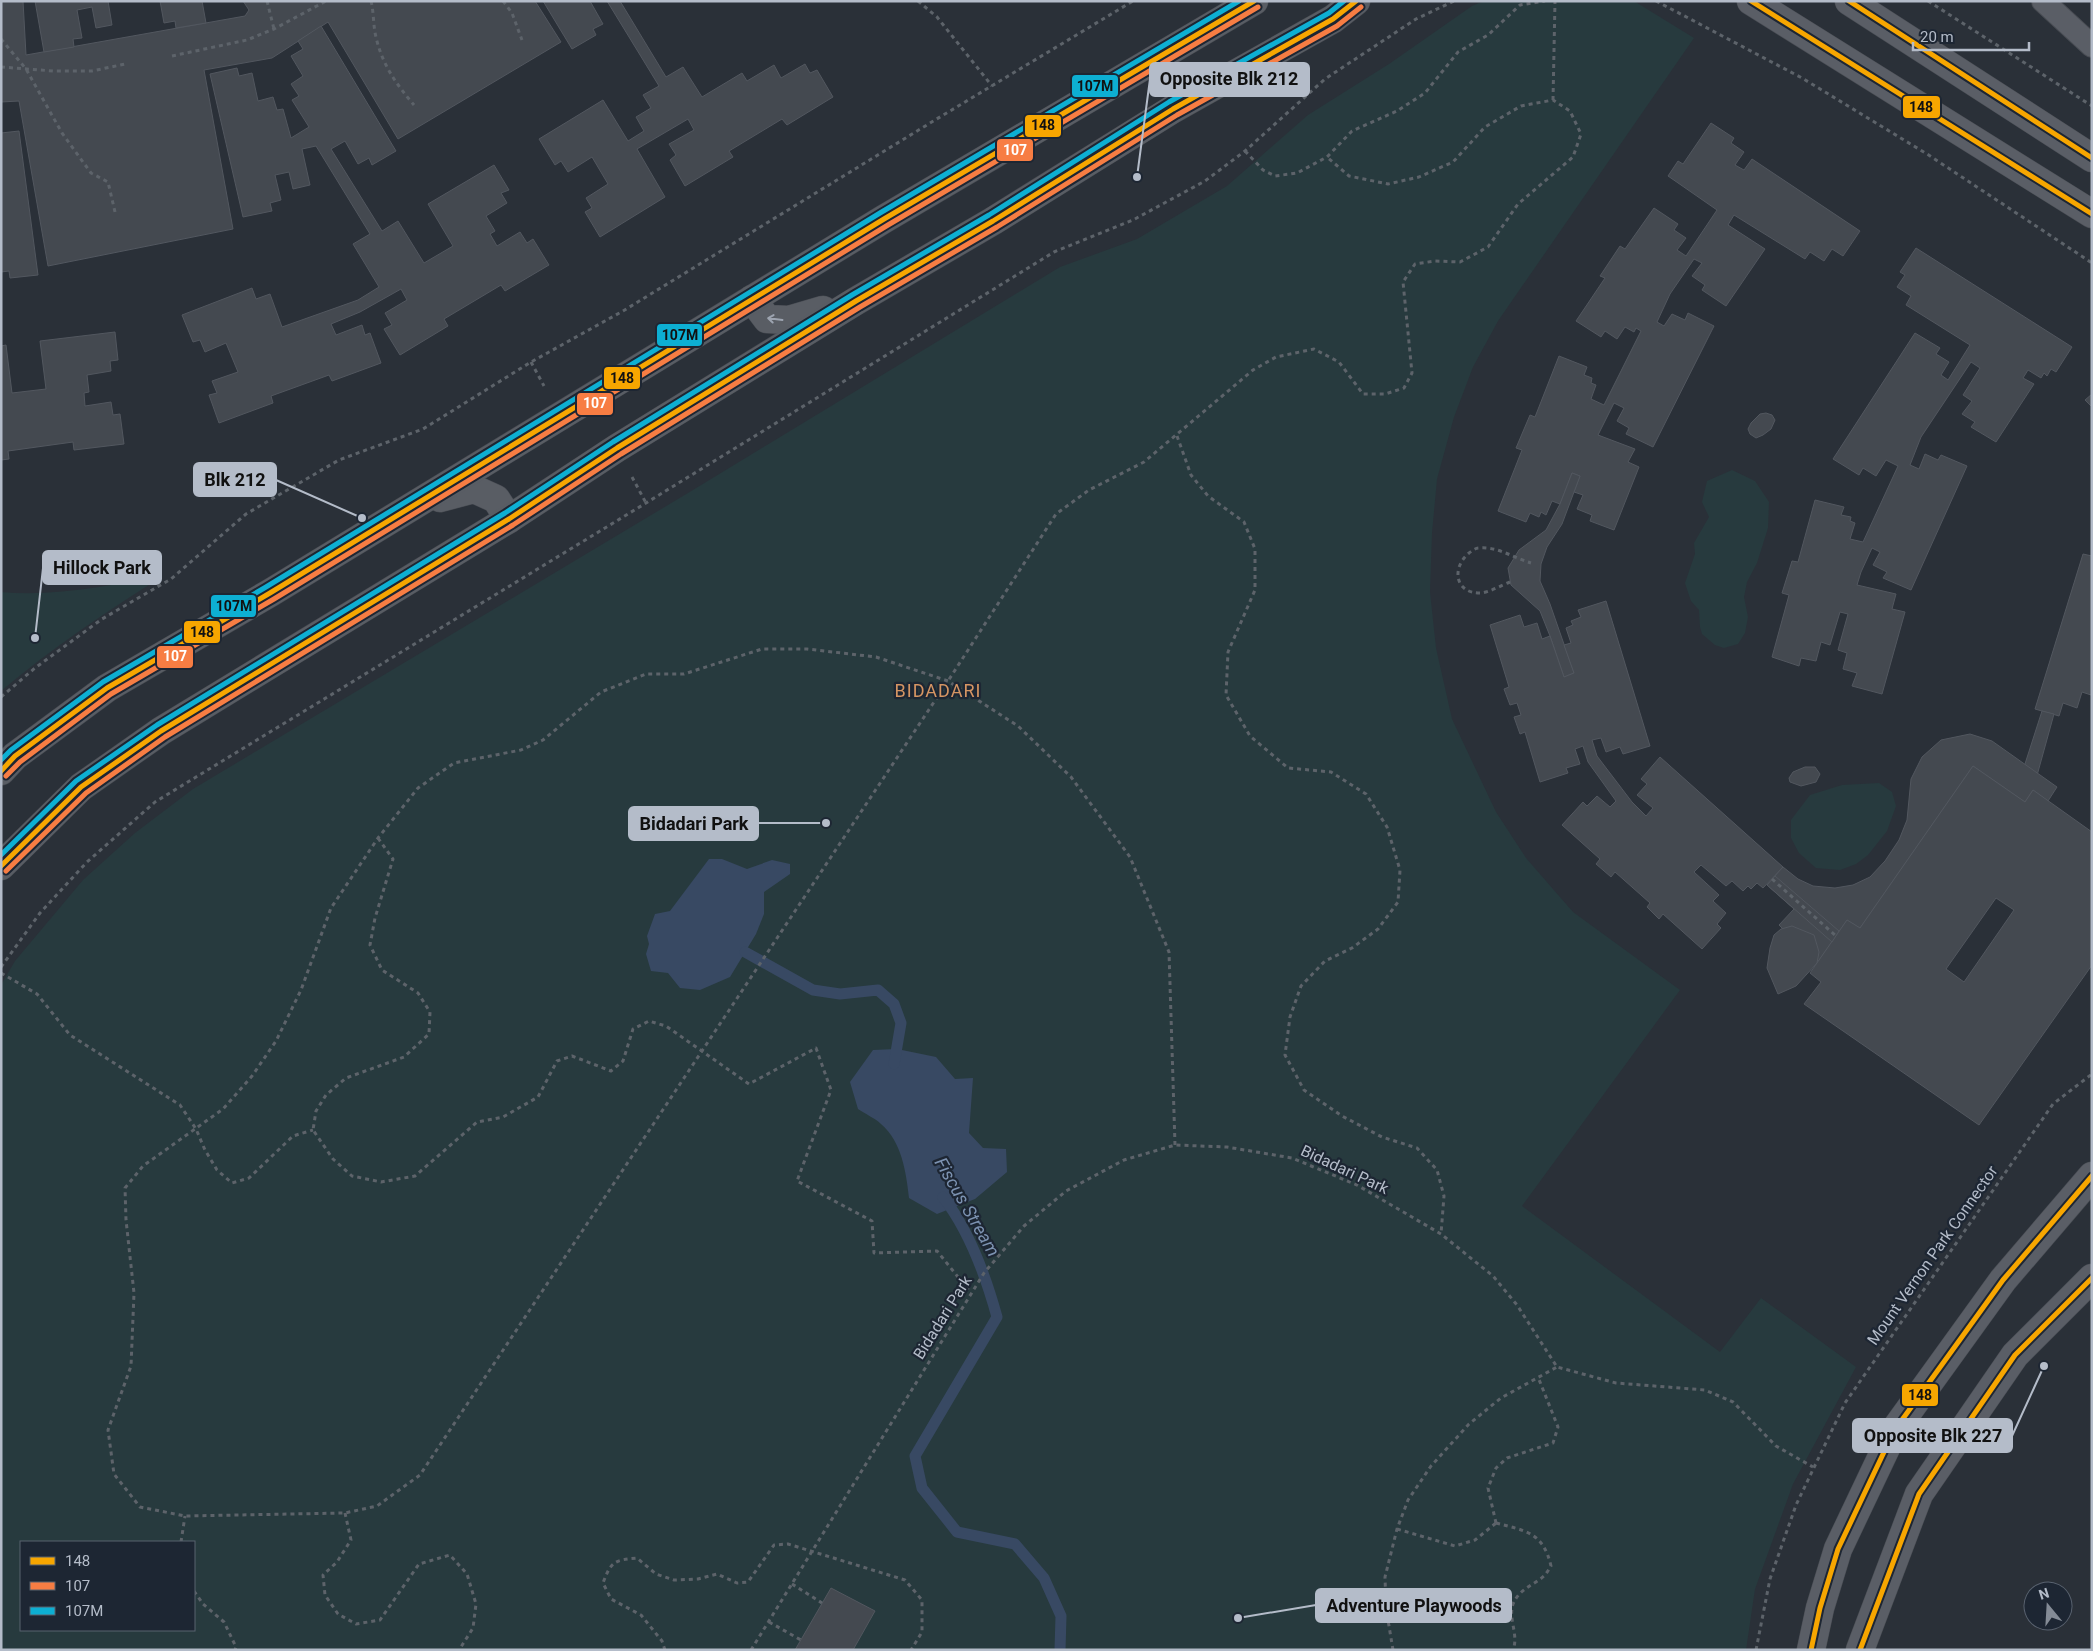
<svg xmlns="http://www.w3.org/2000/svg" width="2093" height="1651" font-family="Roboto,sans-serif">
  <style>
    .green { fill: #273a3e; fill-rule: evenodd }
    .water { fill: #384963 }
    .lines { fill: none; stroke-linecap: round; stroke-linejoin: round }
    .stream { stroke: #384963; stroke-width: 11 }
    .building { fill: #444950; stroke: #52575f; fill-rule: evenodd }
    .lane-casing { stroke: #484c53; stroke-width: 24 }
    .street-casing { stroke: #484c53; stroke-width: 29 }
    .secondary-casing { stroke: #484c53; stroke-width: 29 }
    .path { stroke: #5d636a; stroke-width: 3; stroke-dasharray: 4 4; stroke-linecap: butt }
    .lane { stroke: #5a5e66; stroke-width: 22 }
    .street { stroke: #5a5e66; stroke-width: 28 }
    .secondary { stroke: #595d64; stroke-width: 28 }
    .bus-1-casing { stroke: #1d2633; stroke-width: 9 }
    .bus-2-casing { stroke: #1d2633; stroke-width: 9 }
    .bus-3-casing { stroke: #1d2633; stroke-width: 9 }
    .bus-1 { stroke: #f7a600; stroke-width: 5 }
    .bus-2 { stroke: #f77d43; stroke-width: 5 }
    .bus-3 { stroke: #0dafd3; stroke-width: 5 }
    .oneway { stroke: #9da4b0 }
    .labels { text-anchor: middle; stroke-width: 4.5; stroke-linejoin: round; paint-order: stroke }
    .street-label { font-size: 16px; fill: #b4bcc9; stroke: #1d2633 }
    .neighbourhood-label { font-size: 18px; letter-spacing: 1px; fill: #d59563; stroke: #1d2633 }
    .water-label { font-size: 18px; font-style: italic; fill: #7c92b1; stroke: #1d2633 }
    .leader { fill: none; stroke: #b4bcc9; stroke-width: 2 }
    .callout-dot { fill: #b4bcc9; stroke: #1d2633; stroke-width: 2 }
    .callout { fill: #b4bcc9; stroke: #b4bcc9; stroke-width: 2 }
    .callout-label { font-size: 18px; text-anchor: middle; font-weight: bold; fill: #111 }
    .line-badge { stroke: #1d2633; stroke-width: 2 }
    .badge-label { font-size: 14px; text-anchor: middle; font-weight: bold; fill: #fff }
    .pale-badge-label { font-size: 14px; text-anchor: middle; font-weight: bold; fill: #111 }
  </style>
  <rect width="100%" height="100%" fill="#2a3038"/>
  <g class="green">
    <path d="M1484,1H1634L1694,38L1498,321L1473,367L1454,417L1437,479L1432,533L1430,592L1436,648L1452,719L1496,812L1526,858L1573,912L1680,990L1522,1206L1720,1352L1761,1298L1856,1367L1793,1484L1755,1589L1746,1650H1V985L15,961L83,880L135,833L193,789L688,493L1060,267L1137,239L1227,186L1308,115L1389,64L1472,6ZM21,1542H194V1630H21Z"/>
    <path d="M1732,470L1755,481L1769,502L1768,528L1757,563L1747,582L1744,597L1748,617L1745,633L1738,644L1724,648L1715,645L1702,634L1700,627L1699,610L1691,601L1685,583L1695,554L1694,543L1709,517L1702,502L1707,481Z"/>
    <path d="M163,576C107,611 52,648 1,691V592C56,597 110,585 163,576Z"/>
    <path d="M1879,783L1892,792L1896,806L1887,831L1868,855L1856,864L1840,870L1816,868L1799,853L1791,838V820L1810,795L1842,785Z"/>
  </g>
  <g class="water">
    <path d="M709,859H722L747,869L772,860L790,864V874L764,892V914L756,934L730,977L700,990L680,988L668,973L651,971L646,954L649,944L647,936L655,914L670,911Z"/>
    <path d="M897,1049L936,1057L955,1079L973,1078L969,1133L983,1148L1006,1149L1007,1172L975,1199L937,1214L909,1198C906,1172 902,1142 881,1124C875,1118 865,1114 858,1109L850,1082L873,1050Z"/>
  </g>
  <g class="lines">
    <g class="stream">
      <path d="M745,952L813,990L840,994L878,990L894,1004L901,1023L894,1064"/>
      <path d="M943,1197C969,1230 986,1277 997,1317L915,1456L922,1488L957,1532L1015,1544L1044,1578L1061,1616L1060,1650"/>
    </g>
  </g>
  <g class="building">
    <path d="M1,1H23L26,55L245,16L249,10L243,1H535L561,42L398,139L328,22L272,58L204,70L233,229L48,266L19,101L1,102Z"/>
    <path d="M35,1H108L112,25L96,28L92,7L77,10L82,38L73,39L74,47L44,52Z"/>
    <path d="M160,1H202L206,23L176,28L175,21L164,23Z"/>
    <path d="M543,1H590L603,24L593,29L596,35L572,49Z"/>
    <path d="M607,1H620L666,77L683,67L702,97L742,73L747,81L774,65L781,78L805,64L810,73L817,70L833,97L787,125L782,119L729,151L733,157L685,186L670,160L676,155L669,144L694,130L688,119L637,149L665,197L600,237L585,212L592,208L586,198L608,184L592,157L568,172L561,161L555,165L539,139L603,100L628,141L644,131L636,117L651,108L643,95L659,86Z"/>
    <path d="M321,26L396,151L372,165L369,158L358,164L345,141L331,149L382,231L398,221L424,263L453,246L428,204L494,165L509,190L501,193L507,203L486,216L495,231L490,234L497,246L520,232L527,243L533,239L549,265L505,291L501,285L444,319L448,326L400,355L384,329L392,325L385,313L407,300L401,289L360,312L331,324L336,335L362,325L365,335L370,333L381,363L332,381L329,375L271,396L273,403L219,423L209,395L217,393L212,381L238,372L226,343L205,352L200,340L193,342L182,315L252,288L256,299L270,294L282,327L358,300L379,287L353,244L370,234L316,146L302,149L310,185L293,189L289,172L275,175L281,200L270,203L272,211L243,217L210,74L237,68L239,76L252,73L258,101L273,97L277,110L283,109L291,138L309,127L292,100L299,96L291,84L303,76L291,56L303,49L298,41Z"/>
    <path d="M1711,123L1734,138L1731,143L1744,152L1735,165L1744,170L1752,159L1860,231L1843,256L1832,249L1824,261L1810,252L1805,259L1734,215L1728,225L1765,249L1726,306L1702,290L1705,285L1692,276L1702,263L1694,259L1670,294L1657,322L1664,326L1672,314L1685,320L1688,313L1714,326L1653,447L1626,434L1629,428L1617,421L1624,408L1614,403L1598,435L1635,449L1628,462L1639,467L1614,530L1590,521L1592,515L1577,509L1583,495L1574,492L1580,476L1572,473L1560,504L1552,501L1546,515L1541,512L1539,517L1530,513L1526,522L1498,511L1522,450L1516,448L1530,415L1535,417L1559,356L1587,367L1584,375L1592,378L1591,383L1596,385L1591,399L1604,405L1641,331L1636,328L1634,332L1625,327L1617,339L1605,331L1601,337L1576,321L1605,278L1600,276L1620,246L1625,249L1654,208L1678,224L1674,230L1686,238L1677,250L1686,256L1717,210L1668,176L1678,161L1683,164Z"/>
    <path d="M19,131L38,275L10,278L9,271L1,272V133Z"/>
    <path d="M1916,248L2072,347L2056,372L2051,369L2047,376L2044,373L2041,378L2028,370L2023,378L2034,384L1996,442L1971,427L1975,422L1962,414L1972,401L1963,395L1980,368L1971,362L1921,437L1910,465L1919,469L1925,454L1938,460L1941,455L1967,466L1911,590L1883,578L1887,572L1873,565L1880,552L1872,548L1861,572L1857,585L1896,594L1892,609L1905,612L1882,694L1852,686L1857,673L1843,669L1847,653L1838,650L1848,614L1840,612L1830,645L1821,642L1816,661L1801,658L1799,666L1772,657L1789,595L1782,593L1792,561L1798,562L1815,500L1844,507L1841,515L1851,517L1850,521L1855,523L1850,539L1863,542L1898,466L1886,460L1876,476L1863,468L1859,475L1833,459L1915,333L1940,348L1936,354L1949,362L1941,375L1948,380L1970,345L1906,305L1911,296L1897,287L1905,275L1900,272Z"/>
    <path d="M115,332L118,360L110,361L111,371L87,375L89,392L84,393L85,406L111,402L113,415L120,414L124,444L74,450L73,442L8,451L9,459L1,460V346L6,345L12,393L46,389L40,341Z"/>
    <path d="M2092,394V407L2085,400Z"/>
    <path d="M1766,413L1772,415L1775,420L1771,429L1763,435L1756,438L1750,434L1748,429L1751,423L1760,414Z"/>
    <path d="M1572,473L1580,476L1562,524L1547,547L1541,564L1540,581L1550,604L1574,673L1564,677L1550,636L1540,611L1511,585L1508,568L1519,550L1546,530L1560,504Z"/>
    <path d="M2083,554L2092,556V691L2091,695L2082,692L2077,708L2063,703L2059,716L2035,709Z"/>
    <path d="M1606,601L1650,746L1623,754L1620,747L1606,752L1601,738L1592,740L1597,756L1632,802L1646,816L1653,808L1637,795L1647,784L1641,779L1660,757L1783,867L1763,888L1757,883L1751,889L1748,886L1743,891L1732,881L1726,886L1701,865L1694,872L1719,895L1713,901L1726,913L1717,924L1721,928L1702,949L1663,914L1659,919L1647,907L1650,903L1615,872L1611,877L1596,864L1600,859L1562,825L1583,802L1587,806L1597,796L1610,807L1616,801L1588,762L1583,746L1575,749L1580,764L1566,768L1568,773L1540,782L1525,732L1520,734L1514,717L1521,715L1517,703L1510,705L1504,689L1509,687L1490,625L1520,615L1524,627L1537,623L1542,639L1550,636L1564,677L1574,673L1564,645L1571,643L1566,628L1573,625L1571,621L1581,617L1578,610Z"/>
    <path d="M2042,711L2054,714L2033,790L2025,802L2015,795Z"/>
    <path d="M1970,734L1992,741L2057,787L2048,801L2033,790L2025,802L1973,766L1860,928L1847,920L1817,963L1779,925L1794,909L1767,885L1783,867L1798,879L1813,886L1835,888L1853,885L1870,877L1885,861L1899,840L1907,820L1911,779L1922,757L1941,740Z"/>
    <path d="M1973,766L2025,802L2033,790L2092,832V965L1979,1125L1804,1004L1821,982L1810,973L1847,920L1860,928ZM1996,898L2014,910L1964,982L1946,969Z"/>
    <path d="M1805,767H1815L1820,774L1816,782L1801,786L1790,782L1789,778L1793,772Z"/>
    <path d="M1775,876L1839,931L1832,942L1767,885Z"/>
    <path d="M1792,926L1814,935L1819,952L1817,963L1796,986L1778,994L1767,968L1770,948L1774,935L1781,929Z"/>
    <path d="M831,1588L875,1611L853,1650H795Z"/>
  </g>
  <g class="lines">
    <defs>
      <path id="lane" d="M2043,1L2092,46"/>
      <g id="street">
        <path d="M1751,1L2092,214"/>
        <path d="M1849,1L2092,158"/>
        <path d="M1811,1650L1820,1608L1838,1549L1894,1431L2003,1280L2092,1176"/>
        <path d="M1860,1650L1919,1494L2015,1355L2092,1278"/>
      </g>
      <g id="secondary">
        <path d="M752,299L767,319L789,320L823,310"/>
        <path d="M440,498L474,489L496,499L509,519"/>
        <path d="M1,771L15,756L107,688L270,593L884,219L1254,1"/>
        <path d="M1,866L81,787L161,731L509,519L617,448L856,301L993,221L1173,109L1333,19L1356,1"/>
      </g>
    </defs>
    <use href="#lane" class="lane-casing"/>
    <use href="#street" class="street-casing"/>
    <use href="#secondary" class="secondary-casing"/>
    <g class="path">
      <path d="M267,1L274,29"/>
      <path d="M371,1C374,13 373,25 376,37C382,64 396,84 414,105"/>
      <path d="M503,1L512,13L522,40"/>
      <path d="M918,1L937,17L992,86"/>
      <path d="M1656,1L1802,78L1927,154L2092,263"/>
      <path d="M1928,1L2092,106"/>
      <path d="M1,39L26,69L62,133L91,173L108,182L115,212"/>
      <path d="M172,56L247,40L274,29L326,1"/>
      <path d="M1,67L53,71H92L125,64"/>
      <path d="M1553,100L1555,1"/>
      <path d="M1245,151L1263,170L1275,176L1297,173L1327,157L1352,131L1397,111L1425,93L1458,52L1488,35L1520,5L1545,1"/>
      <path d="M531,362L544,386"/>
      <path d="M1177,436L1191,475L1208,496L1244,522L1255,549V590L1228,652L1226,695L1250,736L1288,768L1331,772L1366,794L1387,827L1400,870L1398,902L1378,929L1352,948L1325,961L1301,986L1290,1017L1285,1055L1304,1090L1342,1116L1382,1137L1417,1148L1437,1170L1444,1196L1441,1234"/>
      <path d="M632,477L646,503"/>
      <path d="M1510,582C1502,585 1490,592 1481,593C1455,594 1451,568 1469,553C1472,551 1475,548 1479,548C1497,546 1514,558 1531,563"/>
      <path d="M1,697L35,668L102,619L171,579L246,514L339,460L423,429L531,362L623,311L935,120L1133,1"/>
      <path d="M378,838L393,859L375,918L370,945L382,970L418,993L430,1012L429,1034L404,1057L346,1078L326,1095L316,1111L313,1130L333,1159L352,1176L381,1182L415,1176L477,1122L503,1117L538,1097L557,1061L572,1056L611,1071L623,1061L633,1029L649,1021L666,1026L749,1084L816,1048L831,1090L797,1181L872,1221L874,1253L937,1251L971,1293"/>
      <path d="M1772,879L1836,936"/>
      <path d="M1,967L40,913L87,862L155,802L646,503L1054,252L1133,220L1205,181L1245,151L1325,79L1416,19L1454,1"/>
      <path d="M1,973L37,994L70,1035L180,1105L196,1129L205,1150L217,1170L232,1183L249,1178L293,1136L313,1130"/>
      <path d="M1175,1145L1169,952L1130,857L1071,777L1018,726L948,681L876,657L807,649H762L684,674H646L601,692L543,740L521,750L454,763L418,788L378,838L331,908L301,990L276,1041L252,1076L223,1109L143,1166L125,1188L126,1220L134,1293L131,1366L108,1430L114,1474L140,1507L185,1516L345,1513L377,1506L420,1475L948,681L1056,514L1089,490L1144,462L1253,370L1276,357L1314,349L1339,362L1363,394H1385L1404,388L1412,373L1403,282L1415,264L1435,261L1460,262L1488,247L1518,204L1573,157L1581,134L1570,111L1553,100L1521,106L1485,127L1453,162L1419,177L1388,184L1349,176L1327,157"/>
      <path d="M345,1513L351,1540L337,1562L323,1575L325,1595L338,1614L356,1624L380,1620L419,1564L450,1555L467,1574L476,1604L473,1628L459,1650"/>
      <path d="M1496,1523L1488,1488L1496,1468L1507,1458L1553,1443L1558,1427L1538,1377"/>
      <path d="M1496,1523C1526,1531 1543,1532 1551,1566C1549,1569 1547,1573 1544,1576C1534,1585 1519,1589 1513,1604C1508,1620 1519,1634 1513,1650"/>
      <path d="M1397,1529L1455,1546L1475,1540L1496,1523"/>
      <path d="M181,1542L185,1516"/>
      <path d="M792,1584L822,1603"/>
      <path d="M194,1591L203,1604L224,1622L236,1647L235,1650"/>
      <path d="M769,1622L801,1640"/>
      <path d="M665,1650L662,1641L641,1615L611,1599L603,1583C611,1561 615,1560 637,1558L656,1574L674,1580L698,1579L717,1574L737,1583L748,1582L774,1545L788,1544L905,1580L922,1600V1632L911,1650"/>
      <path d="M751,1650L984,1273L1024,1226L1066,1191L1124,1160L1175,1145L1227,1147L1292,1158L1357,1185L1441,1234L1493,1276L1517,1305L1557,1367L1616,1383L1705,1390L1733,1402L1776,1446L1813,1467"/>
      <path d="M1393,1650L1386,1608L1385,1577L1397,1529L1408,1500L1431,1466L1469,1424L1501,1398L1557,1367"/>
      <path d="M1756,1650L1770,1579L1796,1505L1845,1403L2053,1104L2092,1074"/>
    </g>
    <use href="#lane" class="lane"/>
    <use href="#street" class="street"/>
    <use href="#secondary" class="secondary"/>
    <defs>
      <g id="bus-1">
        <path d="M1751,1L2092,214"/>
        <path d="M1849,1L2092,158"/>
        <path d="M1,771L15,756L107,688L270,593L884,219L1254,1"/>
        <path d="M1,866L81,787L161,731L509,519L617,448L856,301L993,221L1173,109L1333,19L1356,1"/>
        <path d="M1811,1650L1820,1608L1838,1549L1894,1431L2003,1280L2092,1176"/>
        <path d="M1860,1650L1919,1494L2015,1355L2092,1278"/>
      </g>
      <g id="bus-2">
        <path d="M6,776L20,762L111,694L274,599L888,225L1258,7"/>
        <path d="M6,871L86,793L165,737L513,525L621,454L860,307L997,227L1177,115L1337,26L1361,7"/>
      </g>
      <g id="bus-3">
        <path d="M1,760L11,750L103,682L266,587L880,213L1239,1"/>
        <path d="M1,855L76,781L157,725L505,513L613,442L852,295L989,215L1169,102L1329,13L1344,1"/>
      </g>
    </defs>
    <use href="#bus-1" class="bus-1-casing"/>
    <use href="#bus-2" class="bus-2-casing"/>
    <use href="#bus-3" class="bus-3-casing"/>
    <use href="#bus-1" class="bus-1"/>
    <use href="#bus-2" class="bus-2"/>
    <use href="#bus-3" class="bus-3"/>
  </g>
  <defs><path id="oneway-shaft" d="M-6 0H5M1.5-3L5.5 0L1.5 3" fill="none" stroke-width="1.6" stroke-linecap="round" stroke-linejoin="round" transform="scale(1.25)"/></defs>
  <use class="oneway" href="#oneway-shaft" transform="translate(775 319) rotate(-173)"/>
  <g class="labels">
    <g class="street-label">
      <text transform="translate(1345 1169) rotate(25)" y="6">Bidadari Park</text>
      <text transform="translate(1932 1255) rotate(-55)" y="6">Mount Vernon Park Connector</text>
      <text transform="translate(942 1317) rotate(-58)" y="6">Bidadari Park</text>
    </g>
    <g class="neighbourhood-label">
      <text x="938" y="697">BIDADARI</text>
    </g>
    <g class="water-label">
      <text transform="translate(967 1207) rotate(60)" y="6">Fiscus Stream</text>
    </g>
  </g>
  <path class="leader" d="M1137 177L1150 79M362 518L276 480M35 638L43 568M826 823L758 823M2044 1366L2012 1436M1238 1618L1316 1605"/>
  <g class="callout-dot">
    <circle cx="1137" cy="177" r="5"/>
    <circle cx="362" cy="518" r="5"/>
    <circle cx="35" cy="638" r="5"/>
    <circle cx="826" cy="823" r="5"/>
    <circle cx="2044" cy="1366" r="5"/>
    <circle cx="1238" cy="1618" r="5"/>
  </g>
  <g class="callout">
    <rect x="1150" y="63" width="159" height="33" rx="5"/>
    <rect x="194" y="463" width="82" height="33" rx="5"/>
    <rect x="43" y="551" width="118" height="33" rx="5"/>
    <rect x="629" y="807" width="129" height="33" rx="5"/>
    <rect x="1853" y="1419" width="159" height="33" rx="5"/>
    <rect x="1316" y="1589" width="195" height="33" rx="5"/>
  </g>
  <g class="callout-label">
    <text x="1229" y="85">Opposite Blk 212</text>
    <text x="235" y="486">Blk 212</text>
    <text x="102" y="574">Hillock Park</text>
    <text x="694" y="830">Bidadari Park</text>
    <text x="1933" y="1442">Opposite Blk 227</text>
    <text x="1414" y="1612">Adventure Playwoods</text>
  </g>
  <g class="line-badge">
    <rect x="1071" y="74" width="48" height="24" rx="5" fill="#0dafd3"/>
    <rect x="1902" y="95" width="39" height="24" rx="5" fill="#f7a600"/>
    <rect x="1024" y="114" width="38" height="24" rx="5" fill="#f7a600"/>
    <rect x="996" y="138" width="38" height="24" rx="5" fill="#f77d43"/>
    <rect x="656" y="323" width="47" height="24" rx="5" fill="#0dafd3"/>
    <rect x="603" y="366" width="38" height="24" rx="5" fill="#f7a600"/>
    <rect x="576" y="392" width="38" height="24" rx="5" fill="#f77d43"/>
    <rect x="210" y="594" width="47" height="24" rx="5" fill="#0dafd3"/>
    <rect x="183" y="620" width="38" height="24" rx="5" fill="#f7a600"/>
    <rect x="156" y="645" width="38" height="24" rx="5" fill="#f77d43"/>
    <rect x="1901" y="1383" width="38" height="24" rx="5" fill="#f7a600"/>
  </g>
  <g class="badge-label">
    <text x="1015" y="155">107</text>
    <text x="595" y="408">107</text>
    <text x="175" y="661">107</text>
  </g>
  <g class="pale-badge-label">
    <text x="1095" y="91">107M</text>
    <text x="1921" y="112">148</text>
    <text x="1043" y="130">148</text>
    <text x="680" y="340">107M</text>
    <text x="622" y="383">148</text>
    <text x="234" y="611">107M</text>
    <text x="202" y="637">148</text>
    <text x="1920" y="1400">148</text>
  </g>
  <rect width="2093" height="1651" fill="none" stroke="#b4bcc9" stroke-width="5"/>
  <rect x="20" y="1541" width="175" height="90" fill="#1d2633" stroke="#59626f"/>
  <rect x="30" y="1557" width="25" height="8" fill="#f7a600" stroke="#59626f"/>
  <text x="65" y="1566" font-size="15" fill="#b4bcc9">148</text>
  <rect x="30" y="1582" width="25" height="8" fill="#f77d43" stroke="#59626f"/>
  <text x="65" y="1591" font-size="15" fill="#b4bcc9">107</text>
  <rect x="30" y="1607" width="25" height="8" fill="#0dafd3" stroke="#59626f"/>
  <text x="65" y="1616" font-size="15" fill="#b4bcc9">107M</text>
  <g transform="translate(2048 1606) rotate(342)"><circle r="24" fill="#1d2633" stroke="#59626f"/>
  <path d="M0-4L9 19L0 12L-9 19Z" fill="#848b96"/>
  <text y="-8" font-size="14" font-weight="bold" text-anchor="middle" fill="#b4bcc9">N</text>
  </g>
  <path d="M1913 42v8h116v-8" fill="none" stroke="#b4bcc9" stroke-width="2.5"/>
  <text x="1920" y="42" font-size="15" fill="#b4bcc9" stroke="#1d2633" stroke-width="4" paint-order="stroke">20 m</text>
</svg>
